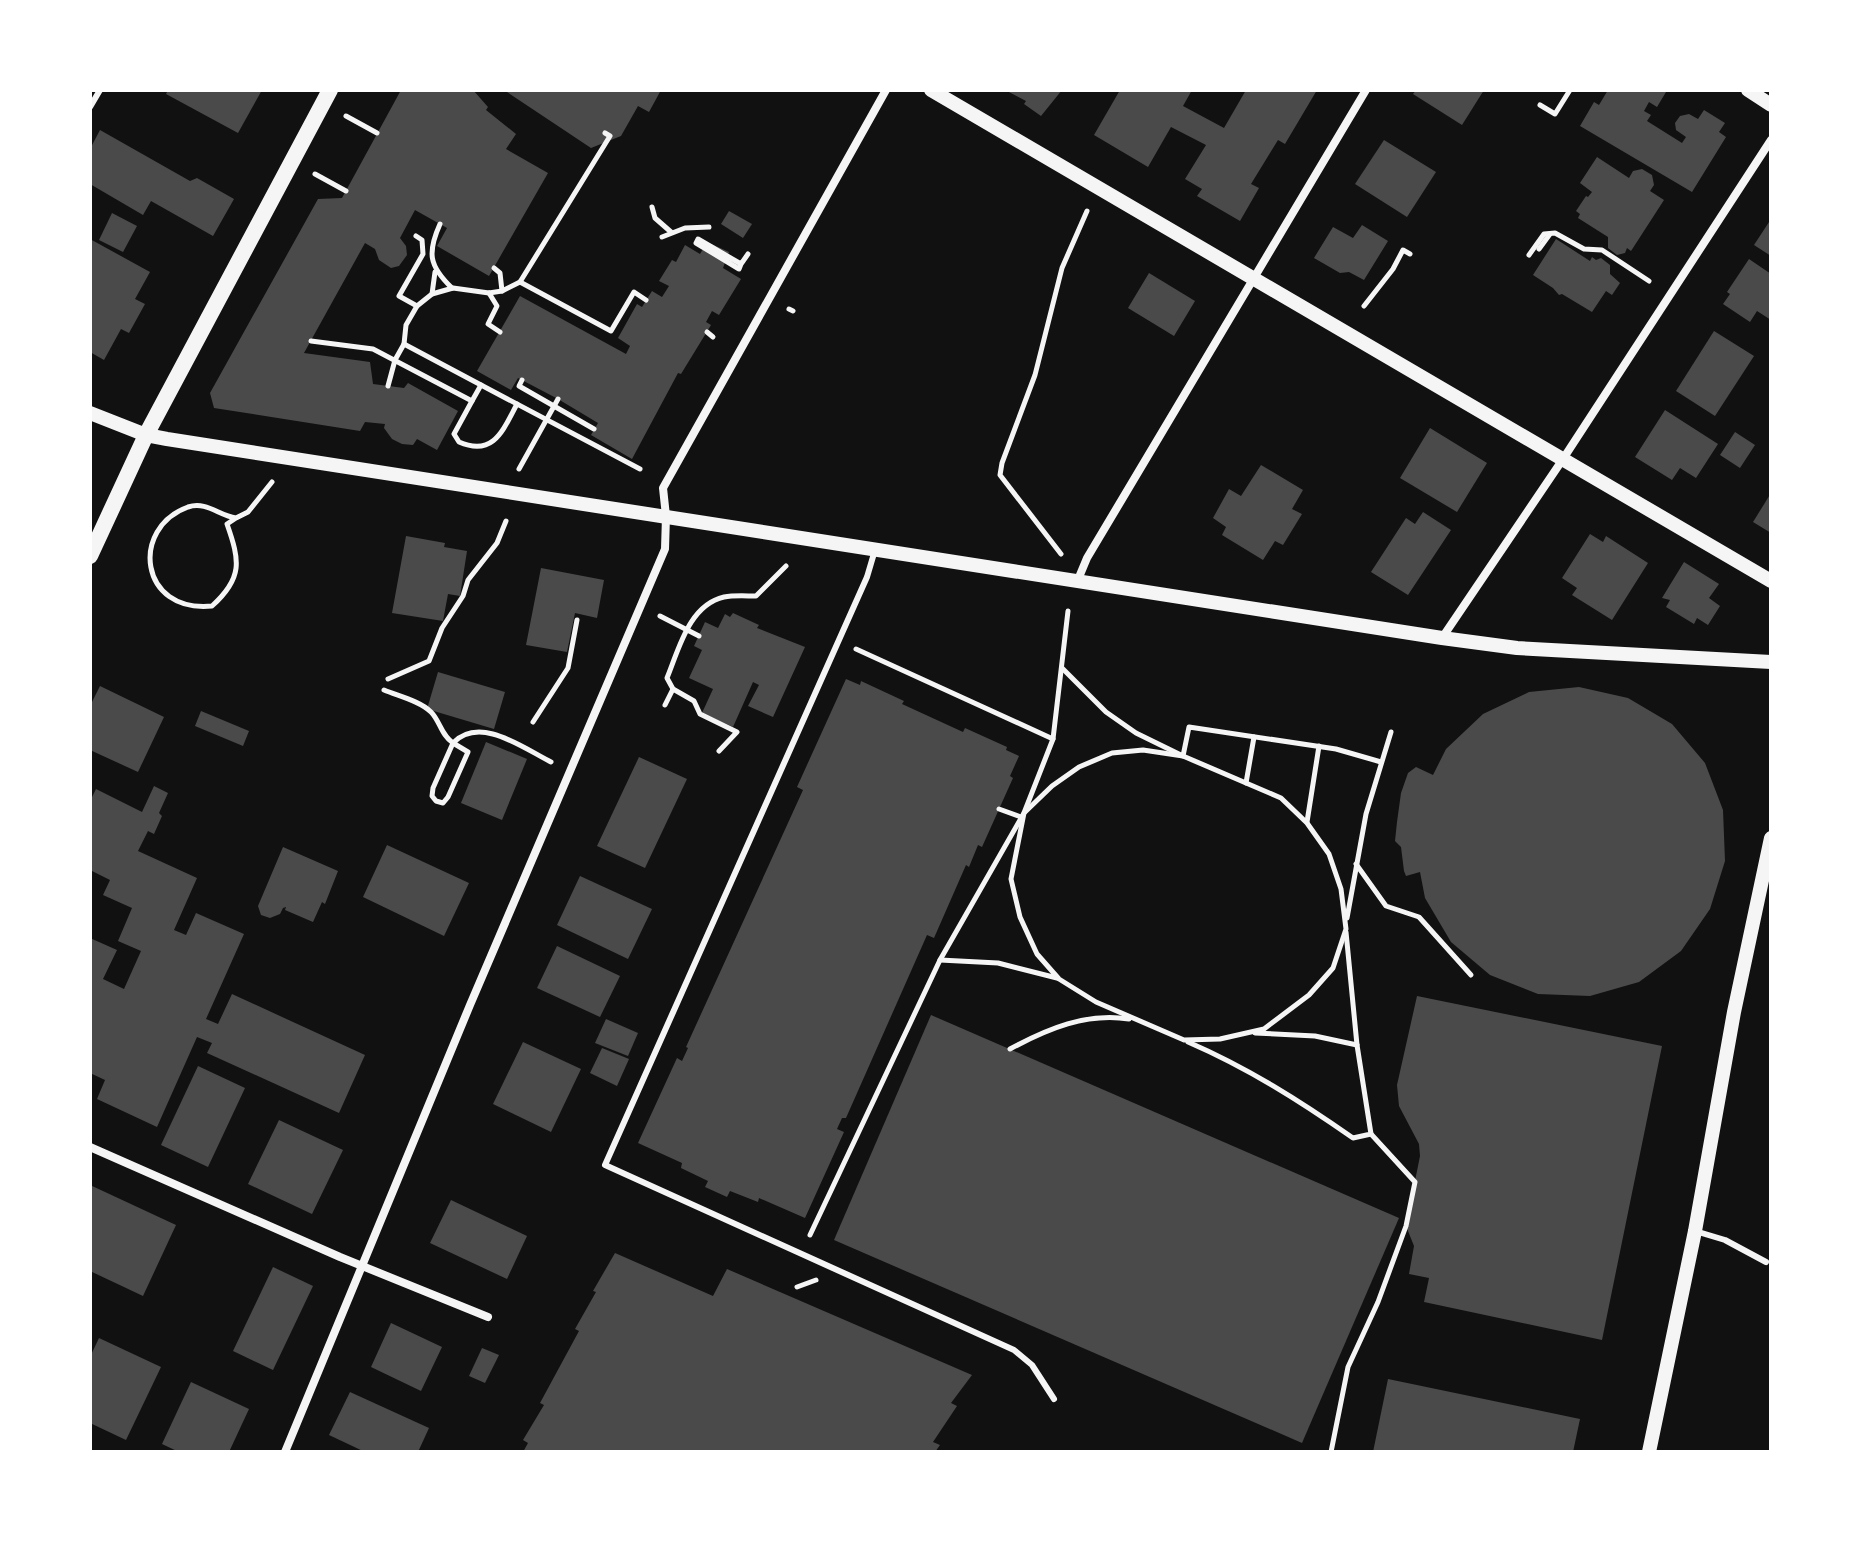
<svg xmlns="http://www.w3.org/2000/svg" width="1861" height="1542" font-family="Poppins,sans-serif">
  <style>
    .building { fill: #4a4a4a }
    .lines { fill: none; stroke-linecap: round; stroke-linejoin: round }
    .path { stroke: #f5f5f5; stroke-width: 5 }
    .service { stroke: #f5f5f5; stroke-width: 6 }
    .minor { stroke: #f5f5f5; stroke-width: 8 }
    .tertiary { stroke: #f5f5f5; stroke-width: 14 }
    .secondary { stroke: #f5f5f5; stroke-width: 16 }
  </style>
  <rect width="100%" height="100%" fill="#111"/>
  <g class="building">
    <path d="M168,90H262L238,133L166,94Z"/>
    <path d="M401,90H473L488,107L486,110L516,134L506,149L548,173L489,276L437,246L447,228L415,210L400,238L406,246L407,255L399,266L391,268L379,260L375,249L365,243L304,353L370,362L373,384L404,388L408,383L458,411L437,450L417,439L413,445L402,444L392,439L384,428L385,424L365,422L360,431L214,408L210,393L318,199L342,198Z"/>
    <path d="M504,90H661L649,112L638,106L621,136L591,148Z"/>
    <path d="M1005,90H1062L1041,116L1024,104L1026,101Z"/>
    <path d="M1120,90H1192L1183,106L1224,128L1246,90H1317L1285,144L1278,140L1251,184L1259,188L1240,221L1197,196L1202,189L1185,179L1206,145L1171,127L1148,167L1094,135Z"/>
    <path d="M1416,90H1484L1462,125L1413,94Z"/>
    <path d="M1608,90L1666,92L1657,107L1649,102L1644,111L1651,115L1647,121L1682,143L1686,137L1676,130L1675,123L1680,116L1689,114L1698,119L1704,110L1725,123L1719,132L1726,137L1692,192L1580,126L1594,102L1599,105Z"/>
    <path d="M100,130L190,181L197,178L234,199L213,236L151,201L143,215L90,184V149Z"/>
    <path d="M1384,140L1436,172L1407,217L1355,184Z"/>
    <path d="M1597,157L1629,178L1633,171L1642,169L1652,175L1654,185L1650,191L1664,200L1631,251L1627,248L1625,253L1617,255L1608,248V237L1578,218L1580,214L1576,211L1586,196L1588,197L1592,192L1580,183Z"/>
    <path d="M729,211L752,224L743,238L721,224Z"/>
    <path d="M112,213L137,226L123,252L99,240Z"/>
    <path d="M1771,219V256L1754,245Z"/>
    <path d="M1362,225L1388,241L1364,280L1349,272L1340,273L1314,258L1333,227L1353,238Z"/>
    <path d="M90,239L150,272L135,299L145,304L129,333L121,329L104,360L90,352Z"/>
    <path d="M1556,239L1590,261L1592,257L1596,260L1601,258L1610,265V274L1620,283L1612,295L1606,291L1592,312L1562,294L1559,295L1553,288L1533,275Z"/>
    <path d="M707,242L729,252L723,268L741,279L719,315L712,311L706,322L711,325L681,374L678,373L632,459L591,435L598,423L558,399L518,378L511,390L477,371L520,296L626,354L630,346L618,338L637,304L642,307L652,291L662,297L669,286L659,281L672,260L676,262L685,245L700,254Z"/>
    <path d="M1749,259L1771,274V320L1757,311L1750,322L1723,304L1730,294L1727,292Z"/>
    <path d="M1149,273L1195,301L1174,336L1128,308Z"/>
    <path d="M1714,331L1754,356L1715,416L1676,391Z"/>
    <path d="M1665,410L1718,444L1696,478L1680,468L1672,480L1635,457Z"/>
    <path d="M1430,428L1487,463L1457,512L1400,478Z"/>
    <path d="M1735,432L1755,445L1740,468L1720,455Z"/>
    <path d="M1261,465L1303,490L1292,509L1302,514L1283,545L1275,541L1263,560L1222,535L1226,527L1213,518L1229,489L1241,496Z"/>
    <path d="M1771,493V533L1753,522Z"/>
    <path d="M1423,512L1451,530L1408,595L1371,572L1406,518L1415,524Z"/>
    <path d="M1590,534L1603,542L1606,536L1648,563L1612,620L1572,595L1577,588L1562,578Z"/>
    <path d="M406,536L445,543L444,547L467,551L460,596L448,594L443,621L392,613Z"/>
    <path d="M1684,562L1719,584L1709,598L1720,606L1708,625L1697,618L1694,624L1666,607L1670,600L1662,598Z"/>
    <path d="M541,568L604,580L597,618L575,613L567,652L526,645Z"/>
    <path d="M733,613L759,625L757,628L805,647L773,717L748,706L759,685L753,682L733,727L702,713L713,689L689,678L702,650L694,646L705,622L718,628L725,614L730,617Z"/>
    <path d="M438,672L505,692L494,729L427,709Z"/>
    <path d="M846,679L860,685L861,681L904,701L902,704L963,732L965,728L1007,747L1006,750L1019,756L1010,776L1013,778L982,847L978,845L969,867L966,865L934,938L927,935L846,1118H842L837,1129L844,1132L805,1218L759,1198L758,1202L730,1191L727,1197L705,1187L708,1181L681,1168L682,1163L638,1143L677,1058L682,1061L688,1048L686,1047L803,790L797,787Z"/>
    <path d="M100,686L164,717L138,772L90,750V706Z"/>
    <path d="M1579,687L1628,698L1672,724L1705,763L1723,810L1725,861L1710,909L1681,951L1639,982L1590,996L1538,994L1490,975L1451,942L1425,898L1420,872L1406,876L1404,871L1401,847L1395,841L1397,822L1401,793L1408,773L1416,767L1433,775L1446,749L1483,714L1529,692Z"/>
    <path d="M201,711L249,731L243,746L195,726Z"/>
    <path d="M486,742L527,759L502,820L461,803Z"/>
    <path d="M639,757L687,779L645,868L597,846Z"/>
    <path d="M154,786L168,793L159,813L162,816L154,834L148,831L138,851L197,878L174,930L186,935L196,913L244,934L206,1019L218,1024L232,994L365,1055L339,1113L207,1053L212,1043L197,1037L157,1127L97,1099L105,1080L90,1073V938L117,950L103,979L124,989L141,951L118,941L132,908L103,895L110,880L90,870V801L96,789L142,812Z"/>
    <path d="M387,845L469,883L444,936L363,897Z"/>
    <path d="M283,847L338,871L325,904L322,902L313,922L285,910L286,907L283,908L280,914L270,918L261,915L258,906Z"/>
    <path d="M580,876L652,909L628,959L557,925Z"/>
    <path d="M557,946L620,976L600,1017L537,988Z"/>
    <path d="M1417,996L1662,1046L1602,1340L1424,1302L1429,1278L1409,1274L1414,1246L1406,1226L1420,1156L1419,1144L1399,1106L1397,1085Z"/>
    <path d="M931,1015L1399,1218L1302,1443L834,1240Z"/>
    <path d="M606,1019L638,1033L628,1056L595,1043Z"/>
    <path d="M523,1042L581,1069L551,1132L493,1104Z"/>
    <path d="M602,1048L629,1059L617,1086L590,1073Z"/>
    <path d="M198,1066L245,1088L208,1167L161,1145Z"/>
    <path d="M279,1120L343,1150L312,1214L248,1184Z"/>
    <path d="M90,1185L176,1225L143,1296L90,1271Z"/>
    <path d="M451,1200L527,1236L507,1279L430,1243Z"/>
    <path d="M615,1253L713,1296L727,1269L972,1375L951,1403L957,1406L933,1442L940,1445L935,1452H523L528,1443L523,1440L544,1405L540,1403L579,1331L575,1329L596,1292L593,1291Z"/>
    <path d="M273,1267L313,1286L273,1370L233,1351Z"/>
    <path d="M391,1323L442,1347L421,1391L371,1367Z"/>
    <path d="M99,1338L161,1367L126,1440L90,1423V1357Z"/>
    <path d="M482,1348L499,1355L485,1383L469,1376Z"/>
    <path d="M1388,1379L1580,1419L1573,1452H1373Z"/>
    <path d="M191,1382L249,1409L229,1452H179L162,1444Z"/>
    <path d="M350,1392L429,1428L418,1452H365L329,1435Z"/>
  </g>
  <g class="lines">
    <g class="path">
      <path d="M1540,105L1555,114L1570,90"/>
      <path d="M346,116L377,133"/>
      <path d="M315,174L346,191"/>
      <path d="M652,207L655,218L671,232"/>
      <path d="M440,224C427,253 429,266 452,288"/>
      <path d="M416,236L422,240L423,254L399,296L417,306"/>
      <path d="M662,237L685,228L709,227"/>
      <path d="M1539,249L1550,234"/>
      <path d="M1529,255L1544,234L1555,233L1584,249L1602,250L1649,281"/>
      <path d="M741,264L739,269L696,243L698,239L741,264L748,254"/>
      <path d="M494,268L500,273L502,291"/>
      <path d="M520,282L611,331L634,292L646,300"/>
      <path d="M489,293L497,306L488,324L500,332"/>
      <path d="M432,294L435,272"/>
      <path d="M1364,306L1393,269L1403,250L1410,254"/>
      <path d="M789,309L793,311"/>
      <path d="M707,332L713,337"/>
      <path d="M311,341L373,349L472,401L481,385L640,469"/>
      <path d="M404,344L481,385"/>
      <path d="M522,380L519,386L594,429"/>
      <path d="M388,386L395,360L404,344L406,325L417,306L432,294L453,288L489,293L502,291L520,282L610,136L605,133"/>
      <path d="M472,401L454,434L459,442C494,457 503,430 517,404"/>
      <path d="M519,469L558,399"/>
      <path d="M236,518L227,524C240,561 243,578 212,606C139,613 130,528 188,507C207,501 219,516 236,518L248,512L272,482"/>
      <path d="M1061,554L1000,475L1002,463L1035,375L1062,268L1087,211"/>
      <path d="M660,616L699,636"/>
      <path d="M856,649L1053,739"/>
      <path d="M1062,668L1106,712L1136,733L1183,756L1189,727L1336,749L1381,762"/>
      <path d="M388,679L429,661L442,628L463,596L468,580L497,543L506,521"/>
      <path d="M384,690C398,696 420,701 431,712C440,721 441,735 453,743L433,788L432,796L436,801L443,803L448,797L468,752L453,743C480,715 523,748 551,762"/>
      <path d="M665,705L673,689"/>
      <path d="M533,722L568,668L577,620"/>
      <path d="M1143,750L1183,756L1281,798L1307,823L1329,854L1341,889L1346,929L1333,968L1309,995L1264,1029L1220,1039L1184,1040L1096,1002L1059,979L1037,954L1020,917L1011,879L1024,813L1052,786L1079,767L1112,753Z"/>
      <path d="M719,751L737,732L700,714L694,701L673,689L667,678C679,649 689,605 724,597C734,595 746,596 756,596L786,566"/>
      <path d="M1246,783L1254,737"/>
      <path d="M999,809L1021,817"/>
      <path d="M1307,822L1319,746"/>
      <path d="M1356,864L1386,906L1419,917L1471,975"/>
      <path d="M1347,918L1366,814L1391,732"/>
      <path d="M940,960L998,963L1057,978"/>
      <path d="M1255,1033L1315,1036L1357,1045"/>
      <path d="M1188,1042C1248,1068 1300,1101 1353,1138L1371,1134L1357,1045L1346,932"/>
      <path d="M1010,1049C1047,1029 1087,1012 1129,1019"/>
      <path d="M810,1235L940,960L1024,813L1053,739L1068,611"/>
      <path d="M797,1287L816,1280"/>
      <path d="M1331,1452L1348,1367L1378,1302L1406,1226L1415,1182L1371,1134"/>
    </g>
    <g class="service">
      <path d="M90,107L100,90"/>
      <path d="M875,550L867,577L605,1165L1014,1350L1032,1365L1054,1399"/>
      <path d="M1695,1231L1725,1240L1766,1262"/>
    </g>
    <g class="minor">
      <path d="M1077,582L1087,558L1366,90"/>
      <path d="M1442,638L1563,459L1771,140"/>
      <path d="M90,1147L340,1257L488,1317"/>
      <path d="M285,1452L470,1005L665,549L666,516L663,488L886,90"/>
    </g>
    <g class="tertiary">
      <path d="M931,90L1771,581"/>
      <path d="M1748,90L1771,105"/>
      <path d="M90,413L146,435L167,439L1442,638L1517,648L1771,662"/>
      <path d="M1649,1452L1695,1231L1734,1012L1771,838"/>
    </g>
    <path class="secondary" d="M90,556L146,435L330,90"/>
  </g>
  <rect width="1861" height="1542" fill="none" stroke="#ffffff" stroke-width="184"/>
</svg>
